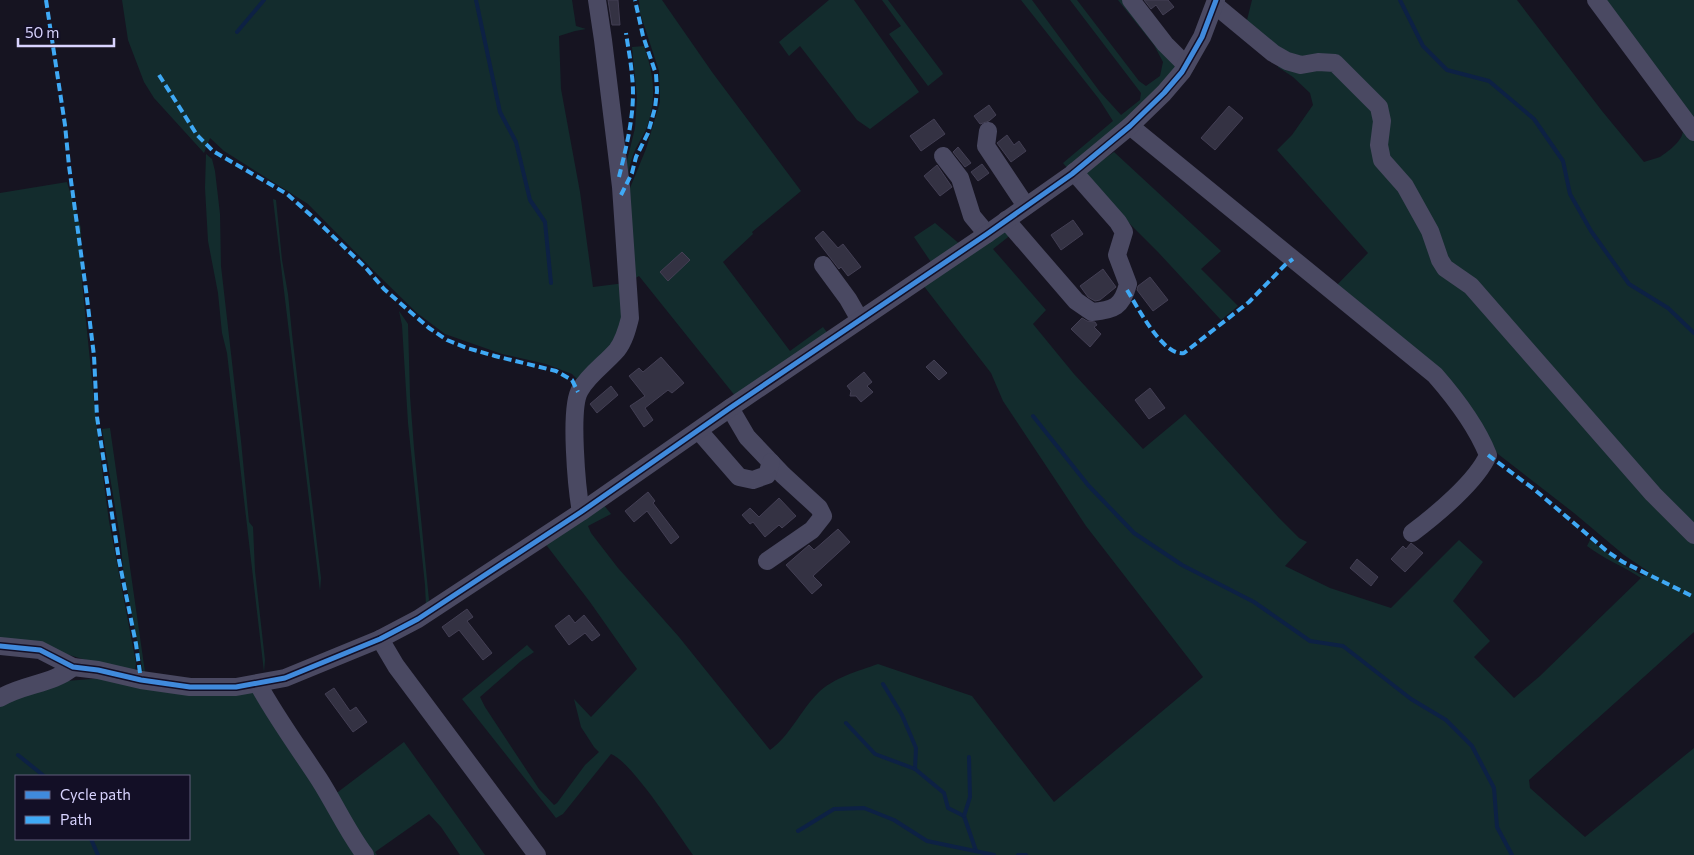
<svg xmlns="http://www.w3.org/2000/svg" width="1694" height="855" font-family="Commissioner,sans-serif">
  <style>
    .green { fill: #132c2d; fill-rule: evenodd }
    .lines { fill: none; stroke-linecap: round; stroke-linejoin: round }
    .stream { stroke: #0d2144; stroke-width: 4 }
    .building { fill: #343243; stroke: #433f54 }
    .minor { stroke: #4a4962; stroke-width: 18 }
    .quiet { stroke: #3fa9f5; stroke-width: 4; stroke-dasharray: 8 4; stroke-linecap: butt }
    .cycleway-casing { stroke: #130f26; stroke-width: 8 }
    .cycleway { stroke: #408adc; stroke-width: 5 }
  </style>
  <rect width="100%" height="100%" fill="#161421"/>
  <g class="green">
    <path d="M122,0H572L576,26L586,29L575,31L559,36L561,89L580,192L593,287L625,283L619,341L579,381L572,374L546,364L502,354L445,334L417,313L377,274L308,204L224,151L210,138L204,153L154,98L144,82L128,40Z"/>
    <path d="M639,0H662L712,72L801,191L752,232L753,234L723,262L790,351L823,327L829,335L736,397L639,276L632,280L625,200L646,149L660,102L659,71L640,13Z"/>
    <path d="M829,0H854L919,92L870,129L857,120L800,46L789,56L779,42Z"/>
    <path d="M882,0H888L942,72L943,74L928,86L889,34L901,26Z"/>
    <path d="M1021,0H1032L1100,92L1121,115L1140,100L1141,93L1070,0H1077L1139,81L1146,86L1160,76L1163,62L1154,45L1118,0H1124L1178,67L1165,85L1069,170L1063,163L1113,121L1099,99Z"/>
    <path d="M1252,0H1517L1602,111L1644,162C1649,160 1655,159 1660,157C1669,151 1684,140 1683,129L1587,0H1592L1694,136V632L1529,780L1530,788L1585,837L1694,748V855H693C677,833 633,763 611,754L563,814L556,818L462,699L527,645L534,652L521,661L480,697L485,707L539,789L554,805L557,803L585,765L599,752L594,747L581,727L574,699L591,717L637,669L590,602L544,542L603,504L611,514L588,526L591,533L618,568L679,637L770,750C790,736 800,711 818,693C833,678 858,671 878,664L972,696L1054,802L1203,677L1086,526L1003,401L991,373L923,285L1004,228L1012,234L993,249L1046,310L1033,324L1074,374L1143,449L1185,414L1279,518L1299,538L1307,542L1285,566L1330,588L1391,608L1459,540L1483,562L1453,601L1490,641L1474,657L1514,698L1540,676L1641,578C1623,566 1604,559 1587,546L1590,540L1622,564L1643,576L1649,572L1624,555L1574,513L1498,454L1460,400L1334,288L1368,253L1277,150L1292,135L1313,105L1310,93L1293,77L1278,67L1280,62L1293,59L1246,24Z"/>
    <path d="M1600,0H1694V124Z"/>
    <path d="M644,46C654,75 657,98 647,127C644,134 640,141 636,148C632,156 630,165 628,174L625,169L635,128L637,98L632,47Z"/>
    <path d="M1114,152L1221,251L1201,269L1238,306L1221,320L1158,252L1081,175Z"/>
    <path d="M206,154L212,159L215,171L220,214L221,266L241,441L249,522L253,527L255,571L265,660L264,672L227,353L222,333L218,293L208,241L205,188Z"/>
    <path d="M67,182L81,228L82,282L98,439L109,521L136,663L135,672L96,663L39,646L0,641V193Z"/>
    <path d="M273,199L276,200L282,260L288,294L292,334L321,578L320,591Z"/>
    <path d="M935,223L962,246L933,265L914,237Z"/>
    <path d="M399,311L408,324L410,396L414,448L429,600L426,606L425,585L408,423L402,325Z"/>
    <path d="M110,428L145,672H143L123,568L120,537L102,429Z"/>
    <path d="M104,678L257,689L361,855H0V699L66,681ZM16,776H189V839H16Z"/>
    <path d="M404,742L485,855H460L441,827L429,814L375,852L377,855H368L334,795Z"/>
  </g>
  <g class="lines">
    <g class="stream">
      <path d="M476,0L500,112L516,142L530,200L545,222L551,283"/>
      <path d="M1400,0L1423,46L1447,70L1489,81L1534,119L1563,161L1570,194L1591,231L1629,284L1668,308L1694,333"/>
      <path d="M237,32L264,0"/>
      <path d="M1033,416L1088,485L1134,533L1182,565L1254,602L1310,641L1343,646L1411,699L1446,720L1472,746L1494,788L1497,827L1512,855"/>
      <path d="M883,684L902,715L916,748L915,769"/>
      <path d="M846,723L875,754L915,769L944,793L948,808L964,816L976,851"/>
      <path d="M18,755L44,776"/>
      <path d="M964,816L970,797L969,757"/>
      <path d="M798,831L834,809L864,808L894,820L927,841L994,855"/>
      <path d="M91,839L98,855"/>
      <path d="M1018,855H1026"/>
    </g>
  </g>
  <g class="building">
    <path d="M608,0H618L620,25H612Z"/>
    <path d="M1144,0H1168L1174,7L1163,15L1156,5L1151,9Z"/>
    <path d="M989,105L996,115L989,121L980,124L974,116Z"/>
    <path d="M1229,106L1243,118L1215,150L1201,138Z"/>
    <path d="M934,119L945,134L921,151L910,136Z"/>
    <path d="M1007,135L1014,145L1019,141L1026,151L1011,162L997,143Z"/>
    <path d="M958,147L971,163L965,167L953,152Z"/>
    <path d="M982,164L989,173L978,181L971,172Z"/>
    <path d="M937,165L952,187L940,196L924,176Z"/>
    <path d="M1073,220L1083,234L1061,250L1051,235Z"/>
    <path d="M823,231L838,248L843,244L861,267L848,276L841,267L839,269L815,238Z"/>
    <path d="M682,252L690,260L668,281L660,272Z"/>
    <path d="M1103,269L1116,287L1100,300L1095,301L1088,297L1080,286Z"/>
    <path d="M1150,277L1168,300L1153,311L1137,290L1138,286Z"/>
    <path d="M1082,318L1087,321L1095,322L1097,325L1094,327L1101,334L1090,347L1071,329Z"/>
    <path d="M661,357L684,383L672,393L668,390L645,408L653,420L644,427L630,406L645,396L629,376L639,368L643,372Z"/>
    <path d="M934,360L947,373L939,380L926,367Z"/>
    <path d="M864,372L872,382L867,386L873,392L861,402L856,396H850L851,391L847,386Z"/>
    <path d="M611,386L618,395L597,413L590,404Z"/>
    <path d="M1150,388L1165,408L1149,419L1135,400Z"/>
    <path d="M648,492L655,501L653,503L679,537L671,544L647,511L634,522L625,511Z"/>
    <path d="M779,498L796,516L782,528L779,525L765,537L753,522L750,524L742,515L750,508L759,517Z"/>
    <path d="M838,529L850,542L813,576L822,585L812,594L786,565L809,545L814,550Z"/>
    <path d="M1411,543L1423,553L1405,572L1391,559L1403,546L1406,549Z"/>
    <path d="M1357,559L1378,577L1371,586L1350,568Z"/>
    <path d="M467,609L473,617L467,621L492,653L483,660L459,630L449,637L442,627Z"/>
    <path d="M569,615L575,623L584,615L600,635L592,641L585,633L569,645L555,626Z"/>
    <path d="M334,688L350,711L356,707L367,722L353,732L325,694Z"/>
  </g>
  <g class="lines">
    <g class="minor">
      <path d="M1131,0L1165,44L1186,65"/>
      <path d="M1596,0L1694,132"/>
      <path d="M1215,5L1273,53L1287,61L1301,65L1318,62L1335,63L1379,107L1382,121L1379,145L1382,160L1405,186L1430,231L1440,260L1445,268L1471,286L1653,494L1694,535"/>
      <path d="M1130,126L1435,375C1456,399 1476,425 1488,455C1477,481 1436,515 1412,533"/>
      <path d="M988,131L986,146L1026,206"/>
      <path d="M943,156L960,178L972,216L987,234"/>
      <path d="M1006,220L1076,301L1092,312C1114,310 1122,307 1128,284L1117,255L1124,232L1118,222L1074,172"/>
      <path d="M823,265L848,299L860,320"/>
      <path d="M730,408L747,437L783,475L819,508L823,516L812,530L767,561"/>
      <path d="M699,431L739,477L753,480L767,475L771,462"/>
      <path d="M581,512C577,490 569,408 580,390C589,374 605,364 617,350C624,341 627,330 630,318L621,187L603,40L597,0"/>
      <path d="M380,639L396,666L537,855"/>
      <path d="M0,646L40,650L73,667L98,670L141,680L190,687H236L285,678L380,639L418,619L581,512L730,408L987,234L1072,174L1130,126L1164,93L1182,72L1202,37L1216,0"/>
      <path d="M258,684C276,717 298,747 319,779C335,804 347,831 365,855"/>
      <path d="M0,698C22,684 54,684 73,667"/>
    </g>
    <g class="quiet">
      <path d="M46,0L65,125L69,166L86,290L94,356L97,417L119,560L136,644L141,680"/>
      <path d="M159,75L197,135L213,151L287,194L315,219L366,268L384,289L429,328L447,340L467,348L495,356L556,371L572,380L578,392"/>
      <path d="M619,177C627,144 636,110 632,76C631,62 628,47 626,33"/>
      <path d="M621,195L632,173L636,157L648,133L655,108L657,91L656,74L643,36L635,0"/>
      <path d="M1127,290C1137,306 1163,357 1184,353L1249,302L1285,265L1293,259"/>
      <path d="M1488,455L1535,490L1608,552L1623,562L1694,597"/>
    </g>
    <defs>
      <path id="cycleway" d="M0,646L40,650L73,667L98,670L141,680L190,687H236L285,678L380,639L418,619L581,512L730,408L987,234L1072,174L1130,126L1164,93L1182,72L1202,37L1216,0"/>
    </defs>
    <use href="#cycleway" class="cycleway-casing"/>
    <use href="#cycleway" class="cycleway"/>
  </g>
  <rect x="15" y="775" width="175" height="65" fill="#130f26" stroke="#625e7d"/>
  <rect x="25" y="791" width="25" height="8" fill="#408adc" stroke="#625e7d"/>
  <text x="60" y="800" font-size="15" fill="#d9d4ff">Cycle path</text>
  <rect x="25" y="816" width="25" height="8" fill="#3fa9f5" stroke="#625e7d"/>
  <text x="60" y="825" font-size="15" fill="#d9d4ff">Path</text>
  <path d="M18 38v8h96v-8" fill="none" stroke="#d9d4ff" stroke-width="2.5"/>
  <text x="25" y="38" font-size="15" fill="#d9d4ff" stroke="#130f26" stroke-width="4" paint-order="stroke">50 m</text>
</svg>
